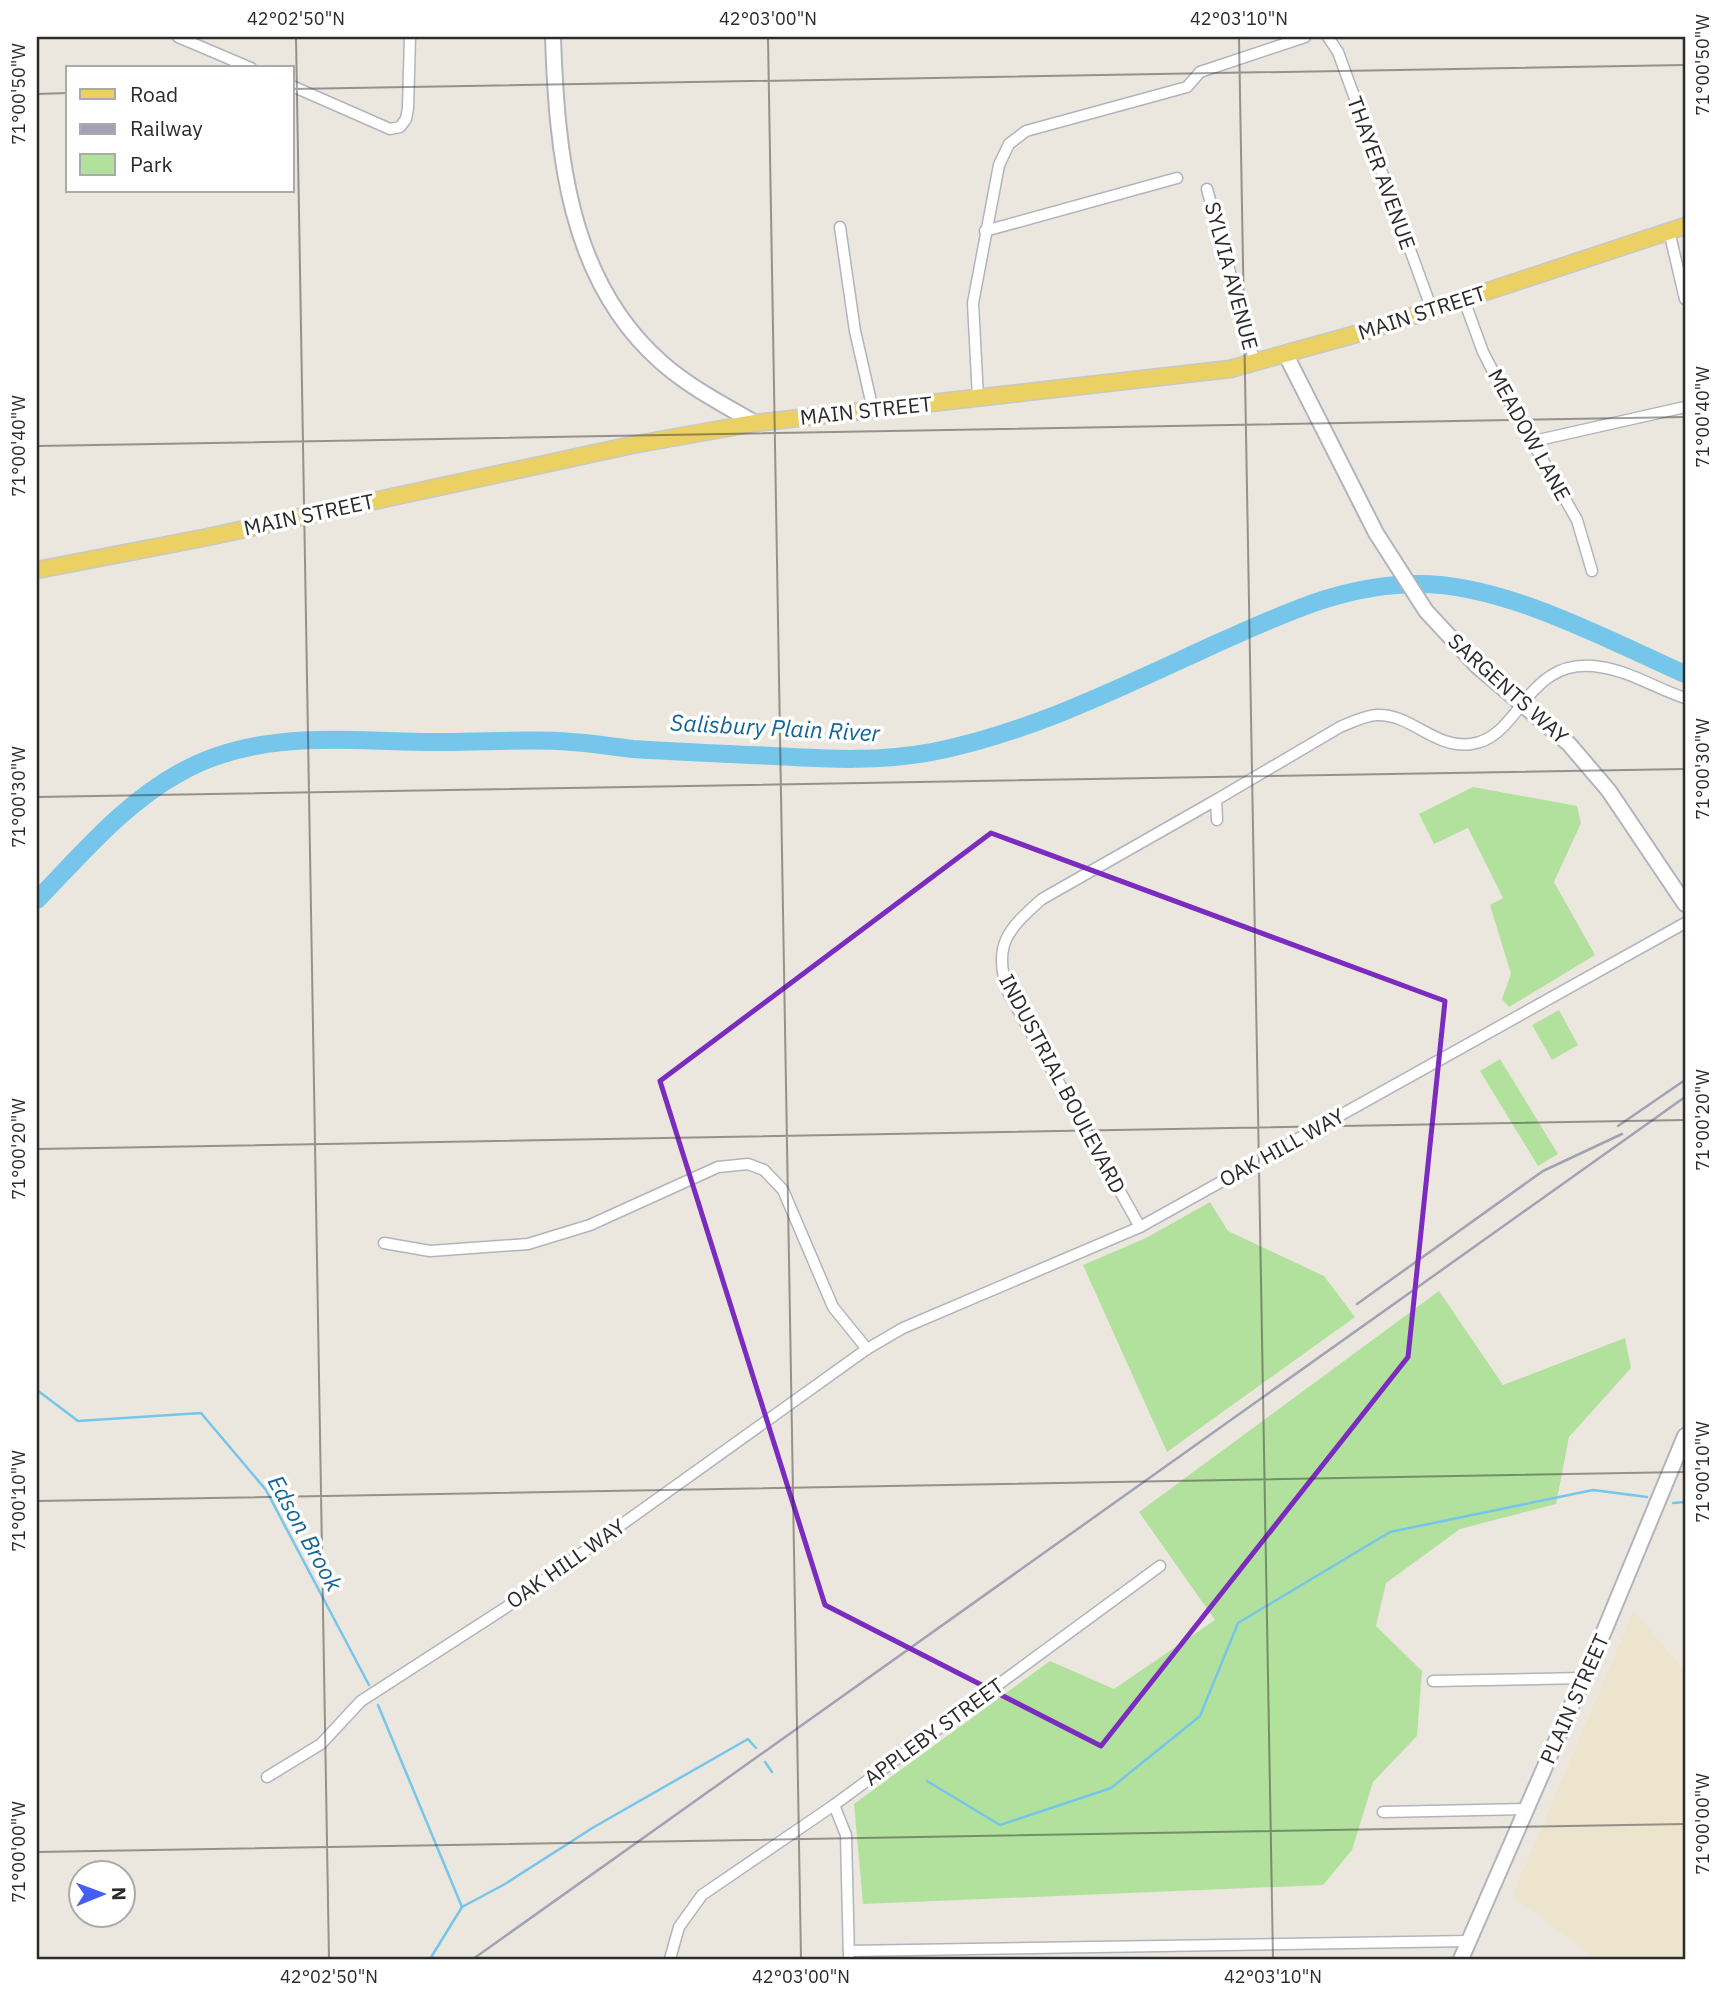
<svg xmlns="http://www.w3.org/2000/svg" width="1722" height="1996" font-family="'IBM Plex Sans',sans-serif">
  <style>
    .education { fill: #ede4ce }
    .green { fill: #b1e19d }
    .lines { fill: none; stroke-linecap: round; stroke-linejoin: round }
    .stream { stroke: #75c6ea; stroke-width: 2.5 }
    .river { stroke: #75c6ea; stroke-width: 18 }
    .minor-casing { stroke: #b1b4be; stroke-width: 13 }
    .secondary-casing { stroke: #b1b4be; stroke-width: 18 }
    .primary-casing { stroke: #c8c8c8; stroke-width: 19 }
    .minor { stroke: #fff; stroke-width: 10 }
    .secondary { stroke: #fff; stroke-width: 14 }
    .primary { stroke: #ebd164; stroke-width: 16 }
    .rail { stroke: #a1a3b5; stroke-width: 2.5 }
    .marked { fill: none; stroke: #7b2cbf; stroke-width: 5; stroke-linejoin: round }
    .ticks { fill: none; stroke: #2b2b2b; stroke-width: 2; stroke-opacity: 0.45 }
    .labels { text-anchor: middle; stroke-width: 7; stroke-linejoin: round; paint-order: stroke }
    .street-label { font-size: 21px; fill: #2b2b2b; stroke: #fff }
    .water-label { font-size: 23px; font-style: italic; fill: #136597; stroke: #fff }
    .neatline { fill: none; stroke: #2b2b2b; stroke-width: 2.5 }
    .ticks-label { font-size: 18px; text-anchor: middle; fill: #2b2b2b }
  </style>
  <rect width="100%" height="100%" fill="#ece7de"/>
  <path class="education" d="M1634,1611L1685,1671V1959H1596L1512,1896Z"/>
  <g class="green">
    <path d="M1473,787L1577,806L1581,823L1554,882L1595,955L1509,1007L1502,999L1511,974L1490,905L1503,898L1468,828L1434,844L1419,814Z"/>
    <path d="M1559,1010L1578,1045L1552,1060L1532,1025Z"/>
    <path d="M1500,1059L1558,1154L1538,1166L1480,1071Z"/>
    <path d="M1210,1202L1228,1231L1324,1276L1355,1317L1167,1452L1083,1265L1146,1238Z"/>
    <path d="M1439,1291L1503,1385L1625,1338L1631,1368L1569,1437L1556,1504L1460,1529L1386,1583L1376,1626L1422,1671L1417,1736L1373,1782L1352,1850L1323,1885L863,1904L854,1804L1050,1661L1114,1689L1215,1620L1139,1512Z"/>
  </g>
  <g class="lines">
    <g class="stream">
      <path d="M37,1390L78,1421L201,1413L266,1490L369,1685"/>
      <path d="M1673,1503L1685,1502"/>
      <path d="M378,1705L462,1907L430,1959"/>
      <path d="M765,1762L772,1772"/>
      <path d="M927,1781L1000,1825L1111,1788L1200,1716L1238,1623L1390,1532L1593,1490L1647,1497"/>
      <path d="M462,1907L505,1884L594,1827L748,1739L756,1748"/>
    </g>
    <path class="river" d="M37,900C81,855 124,803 181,772C258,729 347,741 431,742C478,743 525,738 572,742C592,743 613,747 633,749C680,752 727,754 774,756C829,759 877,762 932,752C1029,733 1122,687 1211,646C1282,615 1341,584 1420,584C1505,584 1608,640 1685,674"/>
    <defs>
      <g id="minor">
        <path d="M178,37L251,68"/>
        <path d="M1328,37L1338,52L1432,310"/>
        <path d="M292,86L390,129L400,127L406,119L408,108L410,37"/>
        <path d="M1207,189L1255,363"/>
        <path d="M840,227L855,331L873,410"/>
        <path d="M985,231L1177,178"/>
        <path d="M1669,231L1685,299"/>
        <path d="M1464,300L1483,352L1503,391L1577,520L1592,571"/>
        <path d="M978,398L973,303L999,165L1009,144L1026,131L1187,87L1200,72L1305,37"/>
        <path d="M1534,441L1685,407"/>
        <path d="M1217,820L1216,800L1340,727C1352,722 1364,716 1376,715C1411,713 1434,749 1471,744C1522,738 1525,655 1600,667C1630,671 1657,689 1685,698"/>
        <path d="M1140,1227L1008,992C992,945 1008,929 1042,899L1216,800"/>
        <path d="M384,1243L430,1251L528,1244L590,1225L718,1167L748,1164L764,1170L783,1190L833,1307L867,1349"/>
        <path d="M1433,1681L1584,1678"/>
        <path d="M267,1777L321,1744L361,1701L505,1608L867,1349L903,1328L1140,1227L1685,923"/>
        <path d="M1383,1812L1527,1809"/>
        <path d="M849,1951L1469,1941"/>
        <path d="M670,1959L679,1927L702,1895L834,1805"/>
        <path d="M849,1959L846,1835L834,1805L1160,1566"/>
      </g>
      <g id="secondary">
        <path d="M553,37C557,153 568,280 661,362C689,387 723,404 755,423"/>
        <path d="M1286,355L1376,533L1426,611L1477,666L1569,744L1609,791L1685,904"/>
        <path d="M1461,1959L1605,1629L1685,1436"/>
      </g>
      <path id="primary" d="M37,570L208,537L632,445L755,423L1230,369L1367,331L1685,226"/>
    </defs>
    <use href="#minor" class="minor-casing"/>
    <use href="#secondary" class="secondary-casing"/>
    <use href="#primary" class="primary-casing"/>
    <use href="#minor" class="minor"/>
    <use href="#secondary" class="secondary"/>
    <use href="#primary" class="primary"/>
    <g class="rail">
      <path d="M1618,1126L1685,1080"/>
      <path d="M1357,1304L1543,1171L1622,1134"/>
      <path d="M473,1959L1685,1097"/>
    </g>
  </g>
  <path class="marked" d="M991,833L1445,1001L1408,1357L1101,1746L825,1605L660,1081Z"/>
  <path class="ticks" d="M296,37L329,1959M768,37L801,1959M1239,37L1273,1959M292,89L1685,65M37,94L68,93M37,446L1685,417M37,797L1685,769M37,1149L1685,1120M37,1501L1685,1472M37,1852L1685,1824"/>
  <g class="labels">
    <g class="street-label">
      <text transform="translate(1381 173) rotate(70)" y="7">THAYER AVENUE</text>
      <text transform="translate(1231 276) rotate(75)" y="7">SYLVIA AVENUE</text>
      <text transform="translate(1422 313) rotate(-18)" y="7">MAIN STREET</text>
      <text transform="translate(866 411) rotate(-6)" y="7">MAIN STREET</text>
      <text transform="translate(1529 435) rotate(61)" y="7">MEADOW LANE</text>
      <text transform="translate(309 515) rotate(-12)" y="7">MAIN STREET</text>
      <text transform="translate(1508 689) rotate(42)" y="7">SARGENTS WAY</text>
      <text transform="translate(1062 1084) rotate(62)" y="7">INDUSTRIAL BOULEVARD</text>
      <text transform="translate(1282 1148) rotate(-29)" y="7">OAK HILL WAY</text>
      <text transform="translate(566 1564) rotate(-35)" y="7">OAK HILL WAY</text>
      <text transform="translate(1575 1699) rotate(-66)" y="7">PLAIN STREET</text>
      <text transform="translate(934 1732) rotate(-36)" y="7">APPLEBY STREET</text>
    </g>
    <g class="water-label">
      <text transform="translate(775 728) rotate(3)" y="8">Salisbury Plain River</text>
      <text transform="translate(305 1533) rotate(61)" y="8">Edson Brook</text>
    </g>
  </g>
  <rect width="1722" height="1996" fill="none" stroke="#ffffff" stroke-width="77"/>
  <rect x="66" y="66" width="228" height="126" fill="#ffffff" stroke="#aaaaaa" stroke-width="2"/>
  <rect x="80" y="89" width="35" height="10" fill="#ebd164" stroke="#aaaaaa" stroke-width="2"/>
  <text x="130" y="102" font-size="21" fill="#2b2b2b">Road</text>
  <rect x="80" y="124" width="35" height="10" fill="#a1a3b5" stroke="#aaaaaa" stroke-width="2"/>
  <text x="130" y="136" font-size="21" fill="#2b2b2b">Railway</text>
  <rect x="80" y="154" width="35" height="21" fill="#b1e19d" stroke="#aaaaaa" stroke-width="2"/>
  <text x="130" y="172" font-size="21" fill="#2b2b2b">Park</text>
  <g transform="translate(102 1894) rotate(89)"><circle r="33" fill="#ffffff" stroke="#aaaaaa" stroke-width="2"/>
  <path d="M0-5L12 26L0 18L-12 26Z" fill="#455ef3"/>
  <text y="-10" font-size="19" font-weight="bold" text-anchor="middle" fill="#2b2b2b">N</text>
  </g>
  <rect x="38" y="38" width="1646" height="1920" class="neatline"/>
  <g class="ticks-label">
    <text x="296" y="25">42°02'50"N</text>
    <text x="768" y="25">42°03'00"N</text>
    <text x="1239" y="25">42°03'10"N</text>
    <text transform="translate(1703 65) rotate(-90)" y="6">71°00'50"W</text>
    <text transform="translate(19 94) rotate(-90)" y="6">71°00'50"W</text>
    <text transform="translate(1703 417) rotate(-90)" y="6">71°00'40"W</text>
    <text transform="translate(19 446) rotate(-90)" y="6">71°00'40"W</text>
    <text transform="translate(1703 769) rotate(-90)" y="6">71°00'30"W</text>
    <text transform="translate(19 797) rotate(-90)" y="6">71°00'30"W</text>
    <text transform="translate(1703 1120) rotate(-90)" y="6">71°00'20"W</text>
    <text transform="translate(19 1149) rotate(-90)" y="6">71°00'20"W</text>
    <text transform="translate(1703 1472) rotate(-90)" y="6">71°00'10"W</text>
    <text transform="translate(19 1501) rotate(-90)" y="6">71°00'10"W</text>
    <text transform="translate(1703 1824) rotate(-90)" y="6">71°00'00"W</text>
    <text transform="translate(19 1852) rotate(-90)" y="6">71°00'00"W</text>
    <text x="329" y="1983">42°02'50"N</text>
    <text x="801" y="1983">42°03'00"N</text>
    <text x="1273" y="1983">42°03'10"N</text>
  </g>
</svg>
